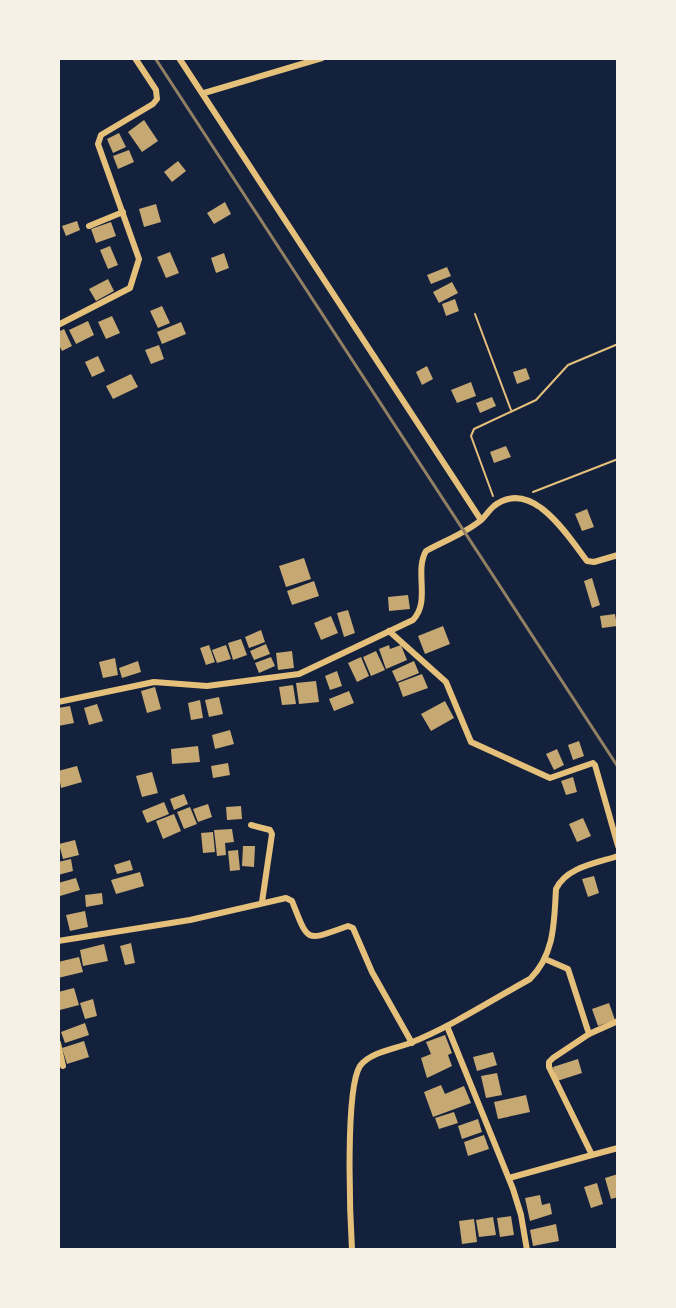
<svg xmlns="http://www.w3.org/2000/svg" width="676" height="1308" font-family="Figtree,sans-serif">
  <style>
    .building { fill: #c6a872 }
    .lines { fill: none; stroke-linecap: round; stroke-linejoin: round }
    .path { stroke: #e5c07b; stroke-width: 2 }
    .minor { stroke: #e5c07b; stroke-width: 6 }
    .rail { stroke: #918062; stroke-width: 3 }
  </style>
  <rect width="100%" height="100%" fill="#14213d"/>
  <g class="building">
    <path d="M144,120L158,141L142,152L128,132Z"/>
    <path d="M119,133L126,147L113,153L107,139Z"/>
    <path d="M129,150L134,162L118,169L113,156Z"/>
    <path d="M178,161L186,171L172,182L164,172Z"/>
    <path d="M225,202L231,214L214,224L207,213Z"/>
    <path d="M156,204L161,222L144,227L139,209Z"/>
    <path d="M77,221L80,230L66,236L62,226Z"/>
    <path d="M111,222L116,236L96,243L91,229Z"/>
    <path d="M110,246L118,265L108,269L100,250Z"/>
    <path d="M170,252L179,273L166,278L157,257Z"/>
    <path d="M224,253L229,268L216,273L211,258Z"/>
    <path d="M447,267L451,276L431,284L427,275Z"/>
    <path d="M108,279L114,291L96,301L89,289Z"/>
    <path d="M452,282L458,293L439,303L433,292Z"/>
    <path d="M455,299L459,311L446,316L442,304Z"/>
    <path d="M162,306L170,323L158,328L150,311Z"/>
    <path d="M112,316L120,333L106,339L98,322Z"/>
    <path d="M88,321L94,335L76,344L69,330Z"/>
    <path d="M181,322L186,334L162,344L157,332Z"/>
    <path d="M64,329L72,346L62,351L58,343V332Z"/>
    <path d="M159,345L164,359L151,364L145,350Z"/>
    <path d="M98,356L105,371L92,377L85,362Z"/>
    <path d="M427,366L433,379L422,385L416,372Z"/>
    <path d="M526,368L530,379L517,384L513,372Z"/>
    <path d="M131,374L138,387L113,399L106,386Z"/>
    <path d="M471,382L476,396L457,403L451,390Z"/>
    <path d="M492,397L496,406L480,413L476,403Z"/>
    <path d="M506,446L511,457L494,463L490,452Z"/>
    <path d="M587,509L594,527L582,531L575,514Z"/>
    <path d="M304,558L311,579L286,587L279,566Z"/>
    <path d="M592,578L600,605L592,608L584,581Z"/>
    <path d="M314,581L319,596L292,605L287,591Z"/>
    <path d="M408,595L410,609L389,611L388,597Z"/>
    <path d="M348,610L355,633L344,637L337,613Z"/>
    <path d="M615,614L617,626L602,628L600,616Z"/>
    <path d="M331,616L338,633L321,640L314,623Z"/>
    <path d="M443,626L450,644L425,654L418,636Z"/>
    <path d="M261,630L265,642L249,648L245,637Z"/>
    <path d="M241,639L247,655L233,660L228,643Z"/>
    <path d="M266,644L270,654L254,660L250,651Z"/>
    <path d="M209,645L215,662L206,665L200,648Z"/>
    <path d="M226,645L231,659L217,663L212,650Z"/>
    <path d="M389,645L390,649L401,645L407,660L386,669L379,649Z"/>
    <path d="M292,651L294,668L278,670L276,653Z"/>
    <path d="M376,651L385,670L371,676L363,657Z"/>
    <path d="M271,657L275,666L259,673L255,663Z"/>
    <path d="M361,657L369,676L357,682L348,663Z"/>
    <path d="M115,658L118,675L103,678L99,662Z"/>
    <path d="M138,661L141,672L122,678L119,668Z"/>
    <path d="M414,661L419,673L397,682L392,671Z"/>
    <path d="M337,671L342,686L330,690L325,676Z"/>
    <path d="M422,674L428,688L403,697L398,683Z"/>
    <path d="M316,681L319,702L299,704L296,683Z"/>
    <path d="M293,685L296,704L282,705L279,687Z"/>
    <path d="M155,687L161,709L147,713L141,691Z"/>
    <path d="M349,691L354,703L334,711L329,699Z"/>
    <path d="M219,697L223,714L209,717L205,700Z"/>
    <path d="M200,700L203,718L191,720L188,703Z"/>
    <path d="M445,701L454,718L431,731L421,714Z"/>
    <path d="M97,704L103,721L89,725L84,708Z"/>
    <path d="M70,706L74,723L58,726V708Z"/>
    <path d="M230,730L234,744L215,749L212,735Z"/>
    <path d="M579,741L584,756L573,760L568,745Z"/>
    <path d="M198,746L200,762L172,764L171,749Z"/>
    <path d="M557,749L564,765L554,770L546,754Z"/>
    <path d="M228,763L230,775L213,778L211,766Z"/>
    <path d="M77,766L82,782L61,788L58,771Z"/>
    <path d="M152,772L158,793L142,797L136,776Z"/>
    <path d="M573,777L577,792L566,795L561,781Z"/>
    <path d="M184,794L188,804L174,810L170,799Z"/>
    <path d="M164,802L169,814L147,823L142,811Z"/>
    <path d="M208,804L212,817L198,822L193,809Z"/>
    <path d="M241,806L242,819L227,820L226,807Z"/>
    <path d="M190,807L197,824L184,829L177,812Z"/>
    <path d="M174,814L181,831L163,839L156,821Z"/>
    <path d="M583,818L591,836L577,842L569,824Z"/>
    <path d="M232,829L234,842L225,843L226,855L217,856L214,830Z"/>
    <path d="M213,832L215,852L203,853L201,833Z"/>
    <path d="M75,840L79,855L63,859L59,844Z"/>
    <path d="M243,846H255L254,867L242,866Z"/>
    <path d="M238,850L240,870L230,871L228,851Z"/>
    <path d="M71,859L73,871L58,875V862Z"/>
    <path d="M130,860L133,870L117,874L114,865Z"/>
    <path d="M140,872L144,886L116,894L111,880Z"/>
    <path d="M594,876L599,893L588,897L582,879Z"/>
    <path d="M76,878L80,890L60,896L58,883Z"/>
    <path d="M102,893L103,904L86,907L85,895Z"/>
    <path d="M85,911L88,927L70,931L66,915Z"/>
    <path d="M131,943L135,963L125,965L120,946Z"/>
    <path d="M104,944L108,961L83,966L80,950Z"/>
    <path d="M79,957L83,972L58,978V962Z"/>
    <path d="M74,988L79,1005L60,1010L58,992Z"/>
    <path d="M93,999L97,1016L85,1019L80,1003Z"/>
    <path d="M609,1003L615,1020L598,1026L592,1009Z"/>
    <path d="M85,1023L89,1035L65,1043L61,1032Z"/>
    <path d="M445,1035L452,1053L448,1055L452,1066L427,1078L421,1058L431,1054L426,1042Z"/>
    <path d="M84,1041L89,1057L67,1064L62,1048Z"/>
    <path d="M493,1052L497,1065L477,1071L473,1057Z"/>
    <path d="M578,1059L582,1073L557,1081L553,1067Z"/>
    <path d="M497,1073L502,1095L486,1098L481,1076Z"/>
    <path d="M441,1085L445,1094L464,1086L471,1103L433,1117L424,1092Z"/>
    <path d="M526,1095L530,1112L498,1119L494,1102Z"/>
    <path d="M454,1112L458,1123L439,1129L435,1118Z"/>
    <path d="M478,1119L482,1132L462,1139L458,1126Z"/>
    <path d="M484,1135L489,1149L468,1156L464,1142Z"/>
    <path d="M618,1174V1197L611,1199L605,1178Z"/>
    <path d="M597,1183L603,1204L591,1208L584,1187Z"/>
    <path d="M540,1195L542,1205L550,1203L552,1214L530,1221L525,1198Z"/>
    <path d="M511,1216L514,1235L500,1237L497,1218Z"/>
    <path d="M493,1217L496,1235L479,1237L476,1220Z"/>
    <path d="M474,1219L477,1242L462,1244L459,1221Z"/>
    <path d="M556,1224L559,1241L533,1246L530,1230Z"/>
  </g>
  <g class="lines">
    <g class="path">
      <path d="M475,314L511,410"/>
      <path d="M533,492L618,459"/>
      <path d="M493,496L471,436L474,429L536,400L568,365L618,344"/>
    </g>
    <g class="minor">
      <path d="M179,58L481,520"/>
      <path d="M204,93L322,58"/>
      <path d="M89,226L123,212"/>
      <path d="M58,325L130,288L139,259L98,144L101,135L153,104L157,99L156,90L135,58"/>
      <path d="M389,631L446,682L471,742L550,778L593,763L595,765L618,846"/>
      <path d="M58,702L154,682L207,686L299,674L413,620C431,601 414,572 426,551C444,541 466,533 481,520C486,516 489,510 494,506C532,477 568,536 587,561L594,562L618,555"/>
      <path d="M251,825L270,830L272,834L262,902"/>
      <path d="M58,941L190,920L286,898L292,901C309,944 305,941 348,926L353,928L372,972L412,1043"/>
      <path d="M545,959L568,969L589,1034L553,1058L549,1062V1067L592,1155L618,1148"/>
      <path d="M447,1026L513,1189L521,1215L527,1250"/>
      <path d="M589,1034L618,1021"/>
      <path d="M58,1043L63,1066"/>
      <path d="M509,1178L592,1155"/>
      <path d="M352,1250C350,1217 345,1089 360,1066C370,1052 395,1049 410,1043C452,1026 490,1001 530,979C555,954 554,922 556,889C566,867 597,863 618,856"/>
    </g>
    <path class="rail" d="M155,58L618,767"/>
  </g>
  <rect width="676" height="1308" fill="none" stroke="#f6f1e7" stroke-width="120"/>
</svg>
